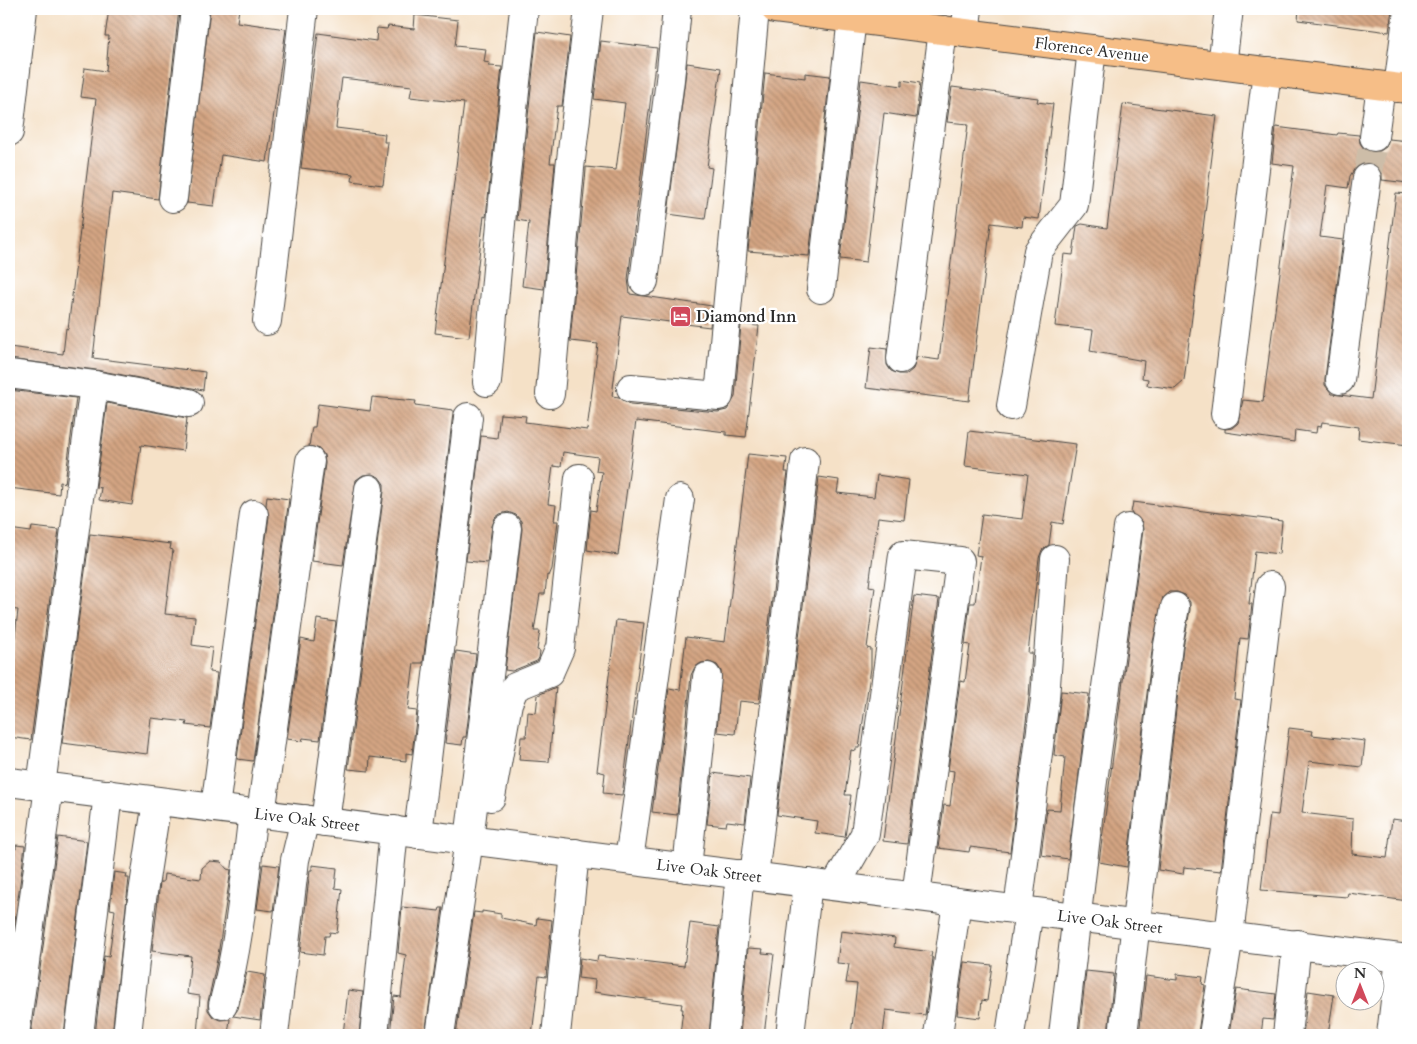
<svg xmlns="http://www.w3.org/2000/svg" width="1417" height="1044" font-family="Cardo,serif">
  <style>
    .building { fill: url(#building-back-hatch) }
    .lines { fill: none; stroke-linecap: round; stroke-linejoin: round }
    .minor-tunnel { stroke: #cdbda8; stroke-width: 28; stroke-dasharray: 28 14; stroke-linecap: butt }
    .minor-casing { stroke: #494642; stroke-width: 30 }
    .major-casing { stroke: #494642; stroke-width: 30 }
    .minor { stroke: #fff; stroke-width: 28 }
    .major { stroke: #f6be87; stroke-width: 28 }
    .labels { text-anchor: middle; stroke-width: 4.5; stroke-linejoin: round; paint-order: stroke }
    .street-label { font-size: 16px; fill: #2b2b2b; stroke: #fff }
    .poi-label { font-size: 16px; font-weight: bold; fill: #2b2b2b; stroke: #fff; text-anchor: start }
  </style>
  <defs>
    <pattern id="building-back-hatch" width="6" height="6" patternUnits="userSpaceOnUse" patternTransform="scale(1.25)"><rect width="6" height="6" fill="#d4a583"/><path d="M-1 5l2 2M0 0l6 6M5-1l2 2" fill="none" stroke="#ac876b"/></pattern>
  </defs>
  <rect width="100%" height="100%" fill="#fff"/>
  <filter id="ink" filterUnits="userSpaceOnUse"><feTurbulence type="fractalNoise" baseFrequency=".02" numOctaves="2"/><feDisplacementMap in="SourceGraphic" scale="10" xChannelSelector="R" yChannelSelector="G"/><feConvolveMatrix kernelMatrix="1 2 1 2 8 2 1 2 1" color-interpolation-filters="sRGB"/></filter>
  <filter id="wash" filterUnits="userSpaceOnUse"><feTurbulence type="fractalNoise" baseFrequency=".0096" numOctaves="4" result="noise"/><feDisplacementMap in="SourceGraphic" scale="20" xChannelSelector="R" yChannelSelector="G"/><feGaussianBlur stdDeviation="1.12" result="paint"/><feColorMatrix in="noise" values="0 0 0 0 0 0 0 0 0 0 0 0 0 0 0 0 0 1.4 0 .05"/><feComposite in="paint" operator="in"/></filter>
  <g filter="url(#wash)">
    <rect width="100%" height="100%" fill="#f5e1c7"/>
    <g id="blocks">
      <g class="building">
        <path d="M109,9H179L158,199L112,193L93,358L205,372L203,390L96,370L9,359V347L63,354L66,328L68,329L96,99L81,97L85,68L106,71L109,36H105Z"/>
        <path d="M210,9H239L237,22L286,29L267,162L221,155L214,206L187,203Z"/>
        <path d="M1299,9H1392L1389,32L1298,20Z"/>
        <path d="M415,15L458,20L455,46L486,49L484,62L490,63L489,66L502,67L486,217L484,216L469,337L435,333L464,103L410,97L412,86L342,78L336,128L385,134L384,142H388L383,185L352,181L353,174L301,168L318,33L376,41L377,28L387,29L388,26L414,29Z"/>
        <path d="M537,32L570,37L562,106H557L550,163H555L544,289L522,286L529,222L517,220Z"/>
        <path d="M601,41L657,48L628,279L630,294L712,306L710,327L622,316L612,396L619,397L630,404L718,412L727,410L735,397L741,324L759,326L746,437L726,435V432L636,421L618,555L587,550L591,510L596,511L602,472L596,471L598,457L563,452L561,467L553,466L548,504L556,505L554,521H558L552,569L549,576L547,575L545,594H540L534,631H540L537,650L540,651L539,658L537,661L512,671L505,670L522,529L521,521L516,515L508,512L500,514L495,518L492,526L487,563L466,561L481,436L497,438L500,414L526,416L525,422L587,430L598,344L570,341L586,170V167L616,170L625,103L594,99Z"/>
        <path d="M687,63L721,68L707,167L712,168L705,219L668,214Z"/>
        <path d="M765,73L805,78V73L830,76L809,256L748,251Z"/>
        <path d="M861,80L902,86V80L920,83L916,118L884,113L866,262L840,259Z"/>
        <path d="M952,87L1038,98L1037,102L1053,104L1039,219L1023,217L1022,227L991,223L969,401L866,388L871,347L887,349V365L891,371L899,374H907L913,369L917,357L939,360L968,124L947,122Z"/>
        <path d="M1123,104L1217,116L1184,381L1175,389L1147,385L1148,379L1142,378L1144,361L1090,351L1093,330L1055,326L1064,254L1073,255L1077,226L1082,224L1107,228Z"/>
        <path d="M1276,127L1337,135L1338,133L1359,135L1360,143L1364,149L1372,152L1380,151L1386,147L1389,139L1408,141V183L1382,180V173L1377,166L1369,163H1362L1355,168L1350,176L1348,188L1327,185L1320,237L1343,240L1325,378V385L1332,394L1371,399L1396,193L1408,194V445L1358,439L1359,427L1322,422L1321,427L1317,426L1316,433L1295,430L1294,442L1225,432V429L1232,428L1238,423L1243,400L1263,402L1294,166L1272,163Z"/>
        <path d="M9,390L76,398L65,483L60,482L59,494L9,488Z"/>
        <path d="M372,397L416,401L415,405L453,410V413L423,663H414L408,710L417,711L412,754L406,753V761L370,757L369,771L348,769L384,491V484L379,477L372,474L363,475L356,480L343,565L312,561L325,463L324,455L320,449L309,446L312,427H315L318,404L370,411Z"/>
        <path d="M107,403L187,418L183,451L141,445L132,505L99,500L101,488L96,487Z"/>
        <path d="M969,431L1076,444L1063,524L1052,522L1049,545L1042,550L1039,558L1028,653H1032L1029,697L1010,852L970,847L969,852L938,848L944,805L950,806L954,771L948,770L960,681L965,682L970,645L965,644L970,603H975L981,556L976,555L982,514L1022,519L1028,474L965,466Z"/>
        <path d="M748,454L787,458L785,472H788L759,703L739,701L735,734L717,732L721,671L717,665L709,662L701,663L695,667L691,675L677,815L652,812L669,688L680,690L686,637L725,642Z"/>
        <path d="M877,475L909,480L904,520L878,517L869,586L875,587L867,648L871,649V668L859,748H856V751L851,750L845,795H851L845,837L815,833L817,821L777,815L819,477L839,480L837,493L874,497Z"/>
        <path d="M267,496L289,499L253,761L237,759L269,516L266,505Z"/>
        <path d="M1133,502L1282,521L1279,554L1255,551L1249,604H1252L1248,639L1240,638L1234,699L1241,700L1221,871L1184,867L1183,874L1158,870L1183,647L1190,610V602L1185,595L1177,592H1169L1163,597L1153,642L1127,867L1099,862L1143,530L1142,522L1131,513Z"/>
        <path d="M32,527L59,530L31,740L9,737V687L18,610L9,609V529L31,532Z"/>
        <path d="M90,534L171,544L170,549L173,550L165,614L195,617L192,645L212,648L209,672L217,673L210,728L186,725L187,722L151,718L147,754L62,743Z"/>
        <path d="M914,596L939,599L907,844L883,841Z"/>
        <path d="M317,619L336,622L320,740L303,738L302,741L287,739L301,639L314,642Z"/>
        <path d="M616,620L644,623L622,795L603,793L605,773L597,771Z"/>
        <path d="M456,651L476,654L466,737H463L462,745L445,743Z"/>
        <path d="M556,687L549,762L519,760L521,737H526L528,712L536,713L538,695Z"/>
        <path d="M1061,691L1089,694L1068,859L1041,855L1047,809L1060,810L1065,757L1054,755Z"/>
        <path d="M1289,728L1313,731L1312,735L1365,741L1362,767L1309,761L1302,813L1353,819L1352,854L1387,858L1392,819L1408,821V901L1348,893L1347,897L1261,890L1270,814L1278,815Z"/>
        <path d="M713,773L750,778L745,823L727,821L726,826L707,824Z"/>
        <path d="M58,837L87,841L64,1035H31Z"/>
        <path d="M16,845L25,846L9,966V848L16,849Z"/>
        <path d="M210,861L221,862L227,869L231,870L218,955L208,1002V1010L213,1017L220,1020L230,1019L228,1035H197L200,996L187,994L191,956L152,951L160,882H163L164,874L201,879L202,868Z"/>
        <path d="M263,864L279,866L273,911L257,909Z"/>
        <path d="M312,865L337,868L335,888L342,889L337,933L330,932L329,936H325L323,955L300,952L310,870H312Z"/>
        <path d="M114,872L127,874L126,878H129L112,1035H95L104,956L109,957L115,910L110,909Z"/>
        <path d="M402,907L439,911L440,908H443L425,1035H390L394,996L401,997L406,955L398,953Z"/>
        <path d="M482,911L501,914V918L536,925L537,918L552,920L546,977L539,976L532,1035H456L474,912L482,913Z"/>
        <path d="M690,923L719,927L709,1035H680L683,1009H681L682,1004L594,992L595,980L578,978L580,958L597,961L598,956L684,966Z"/>
        <path d="M841,931L895,938L894,947L932,952L931,957L933,958L925,1015L886,1010L883,1035H851L857,984L846,983L849,964L837,963Z"/>
        <path d="M748,948L763,949L762,953L774,954L764,1035H740Z"/>
        <path d="M964,962L992,965L987,1001L982,1000L980,1018L957,1015Z"/>
        <path d="M1086,971L1114,974L1108,1035H1079Z"/>
        <path d="M247,972L265,975L260,1020L233,1016L238,1009Z"/>
        <path d="M1177,974L1203,977L1202,984L1205,985L1198,1033L1188,1031V1035H1139L1146,976L1177,980Z"/>
        <path d="M1236,989L1276,994L1273,1020L1263,1019L1261,1035H1229Z"/>
        <path d="M348,990L363,992L359,1035H343Z"/>
        <path d="M1308,991L1334,995L1328,1035H1303Z"/>
      </g>
    </g>
  </g>
  <g filter="url(#ink)">
    <use href="#blocks" fill-opacity="0" stroke="#494642" stroke-width="1"/>
    <g class="lines">
      <path class="minor-tunnel" d="M1367,178L1374,137"/>
      <defs>
        <g id="minor">
          <path d="M965,33L968,9"/>
          <path d="M1222,65L1229,9"/>
          <path d="M1398,88L1408,10"/>
          <path d="M9,132L23,9"/>
          <path d="M1374,137L1381,86"/>
          <path d="M173,198L195,9"/>
          <path d="M644,281L670,80L677,9"/>
          <path d="M821,289L852,18"/>
          <path d="M267,321L304,9"/>
          <path d="M901,359L943,30"/>
          <path d="M9,374L94,385L189,403"/>
          <path d="M1340,380L1367,178"/>
          <path d="M487,382L503,201L524,9"/>
          <path d="M631,388L719,396L755,9"/>
          <path d="M550,394L570,168L589,9"/>
          <path d="M1011,406L1038,251L1074,205L1092,49"/>
          <path d="M1225,414L1267,71"/>
          <path d="M9,782L1408,959"/>
          <path d="M41,786L94,385"/>
          <path d="M491,797L508,703L515,687L549,673L560,648L579,478"/>
          <path d="M215,808L254,514"/>
          <path d="M261,814L310,461"/>
          <path d="M325,822L369,489"/>
          <path d="M418,834L468,417"/>
          <path d="M629,860L680,499"/>
          <path d="M687,868L707,677"/>
          <path d="M754,876L805,461"/>
          <path d="M835,886L865,834L903,555L960,561L916,896"/>
          <path d="M1018,909L1045,699L1055,559"/>
          <path d="M223,1005C240,942 245,877 253,812"/>
          <path d="M15,1035L49,787"/>
          <path d="M79,1035L108,794"/>
          <path d="M127,1035L141,906L157,801"/>
          <path d="M274,1035L295,860L305,819"/>
          <path d="M374,1035L394,830"/>
          <path d="M440,1035L469,840L507,528"/>
          <path d="M556,1035L575,853"/>
          <path d="M724,1035L740,874"/>
          <path d="M790,1035L808,883"/>
          <path d="M938,1035L957,902"/>
          <path d="M1010,1035L1029,911"/>
          <path d="M1063,1035L1089,810L1128,528"/>
          <path d="M1123,1035L1168,645L1175,607"/>
          <path d="M1213,1035L1229,936L1270,586"/>
          <path d="M1287,1035L1297,944"/>
          <path d="M1391,1035L1400,958"/>
        </g>
        <path id="major" d="M775,9L1408,89"/>
      </defs>
      <use href="#minor" class="minor-casing"/>
      <use href="#major" class="major-casing"/>
      <use href="#minor" class="minor"/>
      <use href="#major" class="major"/>
    </g>
  </g>
  <defs>
    <symbol id="hotel-square" viewBox="-11 -11 22 22"><rect x="-9" y="-9" width="18" height="18" rx="4" fill="#d1495b" stroke="#fff"/><path d="M-6-4.5h1.5V1H6V5H4.5V3h-9V5H-6ZM-4 0a1.8 1.8 0 1 1 3.6 0ZM.5 0V-2.5h3Q6-2.5 6 0Z" fill="#fff"/></symbol>
  </defs>
  <g fill-rule="evenodd">
    <use href="#hotel-square" x="668" y="304" width="25" height="25"/>
  </g>
  <g class="labels">
    <g class="street-label">
      <text transform="translate(1092 49) rotate(7)" y="6">Florence Avenue</text>
      <text transform="translate(307 819) rotate(7)" y="6">Live Oak Street</text>
      <text transform="translate(709 870) rotate(7)" y="6">Live Oak Street</text>
      <text transform="translate(1110 921) rotate(7)" y="6">Live Oak Street</text>
    </g>
    <g class="poi-label">
      <text x="696" y="322">Diamond Inn</text>
    </g>
  </g>
  <rect width="1417" height="1044" fill="none" stroke="#fff" stroke-width="30"/>
  <g transform="translate(1360 986)"><circle r="24" fill="#ffffff" stroke="#aaaaaa"/>
  <path d="M0-4L9 19L0 12L-9 19Z" fill="#d1495b"/>
  <text y="-8" font-size="14" font-weight="bold" text-anchor="middle" fill="#2b2b2b">N</text>
  </g>
</svg>
